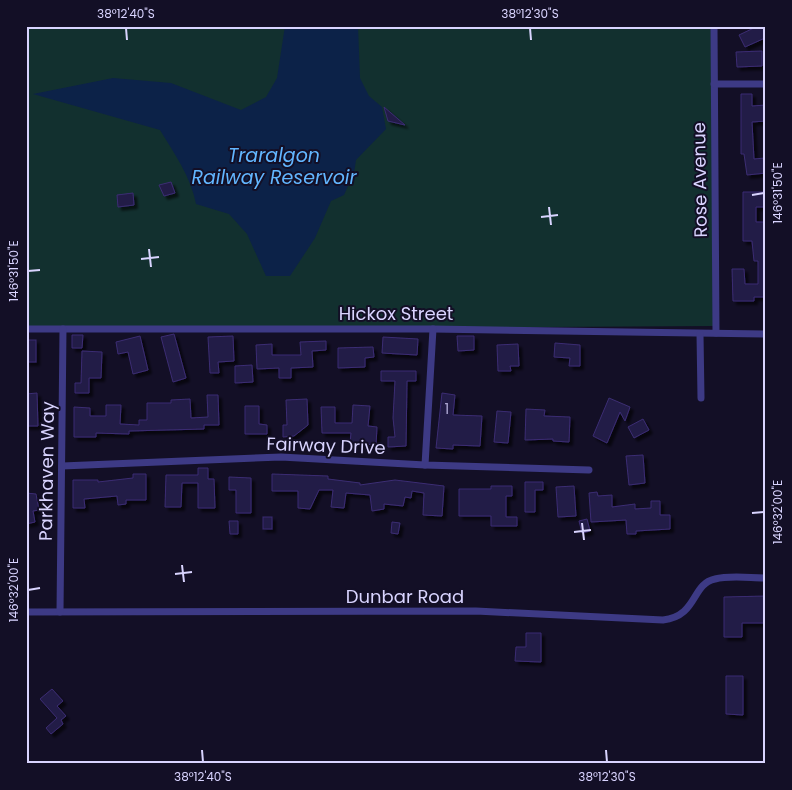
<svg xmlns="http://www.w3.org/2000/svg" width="792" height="790" font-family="Poppins,sans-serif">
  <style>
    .green { fill: #12302f }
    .water { fill: #0c2248 }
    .building { fill: #241b47; stroke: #3b2d73; filter: url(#shadow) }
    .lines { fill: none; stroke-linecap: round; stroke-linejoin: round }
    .street { stroke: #3d3a85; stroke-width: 7 }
    .ticks { fill: none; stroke: #d9d4ff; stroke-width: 2 }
    .labels { text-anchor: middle; stroke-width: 4; stroke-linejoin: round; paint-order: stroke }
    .number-label { font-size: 15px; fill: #aca6d1 }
    .street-label { font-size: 18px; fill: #d9d4ff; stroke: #130f26 }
    .water-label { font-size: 19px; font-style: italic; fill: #62b6ff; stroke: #130f26 }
    .neatline { fill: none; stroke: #d9d4ff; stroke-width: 2 }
    .ticks-label { font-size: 12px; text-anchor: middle; fill: #d9d4ff }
  </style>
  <defs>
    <filter id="shadow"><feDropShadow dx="3.5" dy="3.5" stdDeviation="1" flood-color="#0009"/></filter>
  </defs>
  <rect width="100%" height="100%" fill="#130f26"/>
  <path class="green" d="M26,26H712L713,326L207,329L26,327Z"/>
  <path class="water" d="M285,26H358L360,78L369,96L382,107L386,129L356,160L354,173L344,195L331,201L315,238L290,276H266L247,234L229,214L196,204C191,177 174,153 160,130L33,94L113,78L171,83L241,110L266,97L277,78Z"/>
  <g class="building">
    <path d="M758,26H764L765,38L745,47L739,35Z"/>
    <path d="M762,51V66L737,67L736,52Z"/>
    <path d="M741,94H752V106L766,105V121L752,122L754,159L765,158L766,173L747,175L744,154H741Z"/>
    <path d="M384,107L405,125L388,121Z"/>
    <path d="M171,182L175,193L164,196L159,185Z"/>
    <path d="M743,192H766V207H756V222H766V297H754V301H733L732,269H744L745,284H758V261H754L752,241H743Z"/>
    <path d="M133,193L134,205L118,207L117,195Z"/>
    <path d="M174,334L186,378L173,382L161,337Z"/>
    <path d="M72,335H83L82,348H72Z"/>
    <path d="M140,336L148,370L133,374L128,352L118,354L116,342Z"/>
    <path d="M233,336L234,361L218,362L219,373H210L208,337Z"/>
    <path d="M457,336H474V350L458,351Z"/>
    <path d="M383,337L418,339L417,355L382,353Z"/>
    <rect x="26" y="340" width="10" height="22"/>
    <path d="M326,341V350L312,351L313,367L291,368V378H279V368L257,369L256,345L272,344V355H301L300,342Z"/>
    <path d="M555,343L580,345V366H569L570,358L554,357Z"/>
    <path d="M518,344L519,366H510L511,371H498L497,345Z"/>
    <path d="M373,347L374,357L365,358V367L338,368V348Z"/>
    <path d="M82,351L102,352L101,378H89V393H75V383H81Z"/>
    <path d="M252,365L253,382L235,383V366Z"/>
    <path d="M381,371H416V381H407L406,446L388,447V437H395L393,418L395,381H381Z"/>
    <path d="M37,393L38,426H26V394Z"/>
    <path d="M442,393L455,395L453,415L482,416L480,446L453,445V449L436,448Z"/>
    <path d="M207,395H218L219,425H204V429L129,431V434L96,433V437H74V407L90,408V416H106V405H121L120,424L139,425V420H147V403H171V400L190,399L191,418L208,417Z"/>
    <path d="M609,398L630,407L625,421L620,412L607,443L593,436Z"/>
    <path d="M307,399L308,425L294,436L283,437V425H287L286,400Z"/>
    <path d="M353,405L370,406L368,426L377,427L376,445L350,443L351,433H322L321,407H335V423H352Z"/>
    <path d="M245,406H259V424L267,425V434H245Z"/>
    <path d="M526,409L545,410L544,416L570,417L569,442L553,441V439L525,440Z"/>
    <path d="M497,411L511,412L508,443L494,442Z"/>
    <path d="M643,419L649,430L634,438L628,427Z"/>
    <path d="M643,455L645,483L629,485L626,456Z"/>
    <path d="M198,468H208V479H214L215,508H198V483H182L181,507H165L166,475H198Z"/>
    <path d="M133,474H146V500H126V504L118,505L117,496L84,499L85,508H73V480H98V482L133,478Z"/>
    <path d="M272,474L328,476V479L360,483V485L395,480L444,486L442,516L423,515L424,493L412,491L411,498L405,497L403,506L384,504V509L372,511L370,495L346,493L344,508L331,507L333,490H319L310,509L298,508V491H272Z"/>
    <path d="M229,477L251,478V513H236V490H229Z"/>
    <path d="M525,482H543V490H535V512H525Z"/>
    <path d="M491,486H512V496H506V517H517V526H491V516H459V489H491Z"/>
    <path d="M574,486L576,516L558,517L556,487Z"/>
    <path d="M597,492L598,496L612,495V507L635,504V509L651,508V501H660V515H670V529L636,531V534H627L626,520L591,522L589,493Z"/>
    <path d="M26,493L36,494L39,510L33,511L35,522L26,524Z"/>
    <rect x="263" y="517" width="9" height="12"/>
    <path d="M587,519L590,531L582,533L579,521Z"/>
    <path d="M229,521H238V534H230Z"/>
    <path d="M392,522L400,523L398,534L391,533Z"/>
    <path d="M766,596V623H742V637H724V597Z"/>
    <path d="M526,633H541V662L515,661L516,647H526Z"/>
    <path d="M726,676H743V715L726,714Z"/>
    <path d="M52,689L63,701L57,706L66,716L61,720L63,724L51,734L46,728L57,718L40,699Z"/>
  </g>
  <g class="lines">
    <g class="street">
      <path d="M714,26L716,333"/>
      <path d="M714,84H766"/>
      <path d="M26,329H433L766,334"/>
      <path d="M700,334L701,398"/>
      <path d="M425,465L433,329"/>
      <path d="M62,466L281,457L425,465L589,470"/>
      <path d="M26,612L476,611L663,620C698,616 691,584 715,579C730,575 750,578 766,578"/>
      <path d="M60,612L63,329"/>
    </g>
  </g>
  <path class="ticks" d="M126,28L127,40M530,28L531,40M752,195L764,193M549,207L551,225M541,217L558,215M149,249L151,267M141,259L159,257M28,271L40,270M752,513L764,512M582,523L584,540M574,532L591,530M182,565L184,582M175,574L192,572M28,590L40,588M202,750L203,762M606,750L607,762"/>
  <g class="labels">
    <g class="number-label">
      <text x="447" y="414">1</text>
    </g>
    <g class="street-label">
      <text transform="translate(700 180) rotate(-91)" y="6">Rose Avenue</text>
      <text x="396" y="320">Hickox Street</text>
      <text transform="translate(326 446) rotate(2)" y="6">Fairway Drive</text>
      <text transform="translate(47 471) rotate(-89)" y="6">Parkhaven Way</text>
      <text x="405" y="603">Dunbar Road</text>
    </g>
    <g class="water-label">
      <text x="274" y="162">Traralgon<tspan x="274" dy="22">Railway Reservoir</tspan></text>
    </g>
  </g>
  <rect width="792" height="790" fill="none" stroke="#130f26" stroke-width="55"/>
  <rect x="28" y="28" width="736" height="734" class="neatline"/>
  <g class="ticks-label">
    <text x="126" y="18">38°12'40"S</text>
    <text x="530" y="18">38°12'30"S</text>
    <text transform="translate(778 193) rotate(-90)" y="4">146°31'50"E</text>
    <text transform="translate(14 271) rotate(-90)" y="4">146°31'50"E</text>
    <text transform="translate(778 512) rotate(-90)" y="4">146°32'00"E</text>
    <text transform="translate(14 590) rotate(-90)" y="4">146°32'00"E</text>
    <text x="203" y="781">38°12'40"S</text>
    <text x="607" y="781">38°12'30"S</text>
  </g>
</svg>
